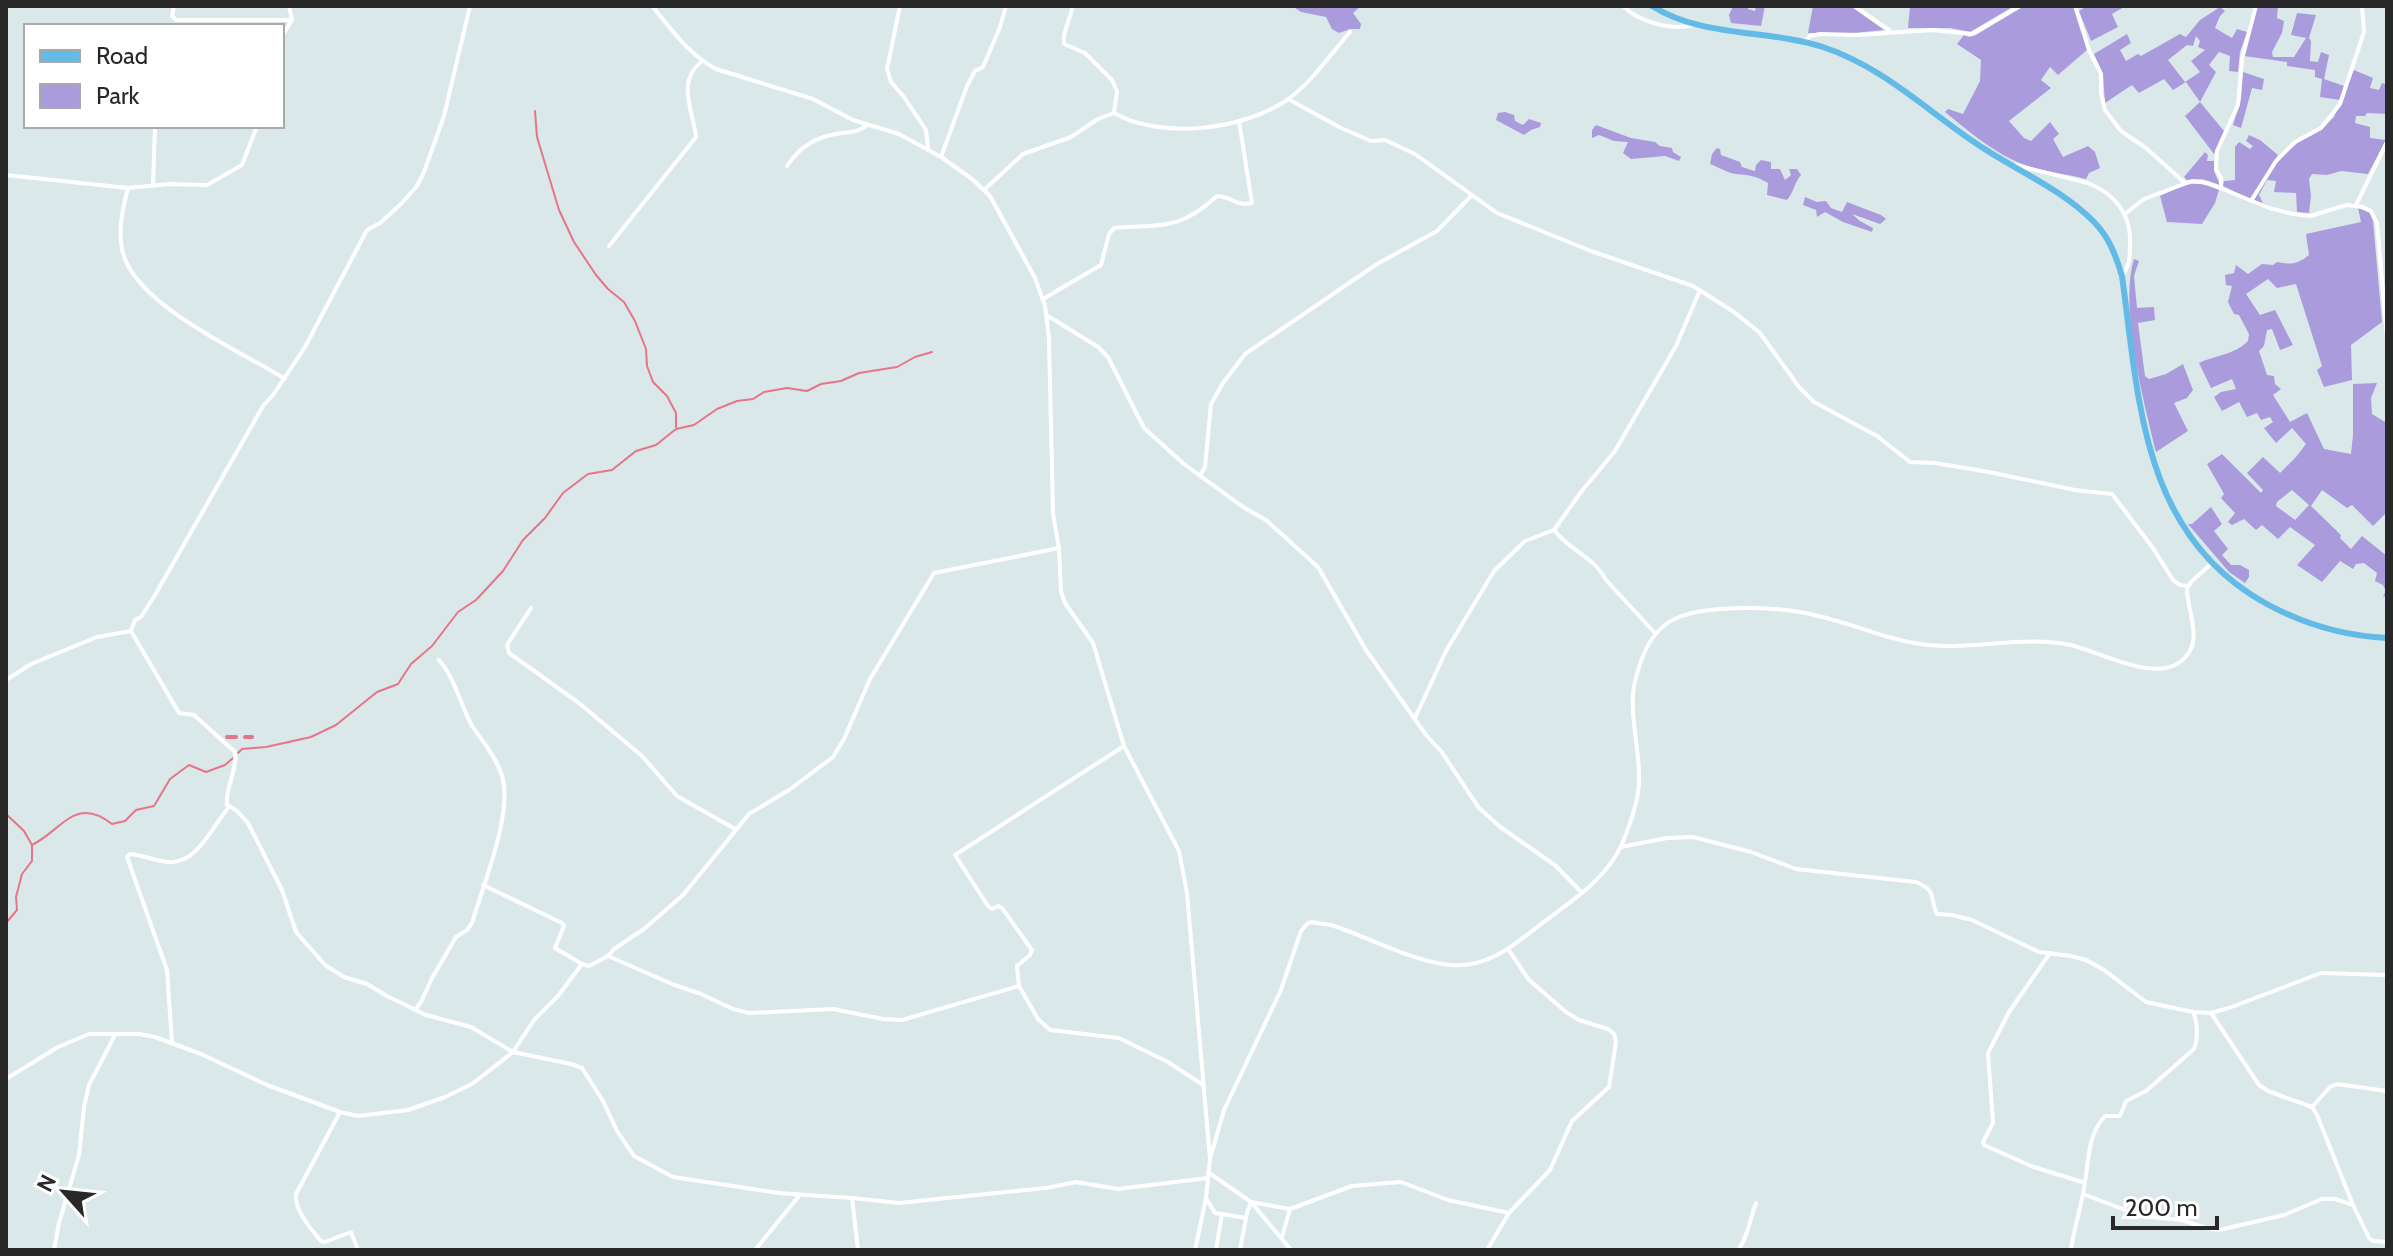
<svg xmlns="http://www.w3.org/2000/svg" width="2393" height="1256" font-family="Cabin,sans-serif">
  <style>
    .green { fill: #aa9bdd; fill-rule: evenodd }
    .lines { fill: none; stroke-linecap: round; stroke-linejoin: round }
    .stream { stroke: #e57587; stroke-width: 2 }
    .canal { stroke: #e57587; stroke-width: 4 }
    .minor { stroke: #fff; stroke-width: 4 }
    .major { stroke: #64bae6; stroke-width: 6 }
  </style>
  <rect width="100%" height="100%" fill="#dbe8ea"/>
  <g class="green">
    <path d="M1292,6H1361L1353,13L1361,24L1360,29H1350L1339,33L1332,29L1326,17L1301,12Z"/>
    <path d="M1733,6H1748V9L1755,11L1756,6H1765L1761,26L1731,23L1729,15Z"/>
    <path d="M1813,6H1851L1884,30L1853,33H1808Z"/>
    <path d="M1910,6H2014L1970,32L1951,28H1908Z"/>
    <path d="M2024,6H2073L2082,28L2087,50L2058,75L2050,67L2041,80L2051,88L2009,121L2024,138L2031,141L2050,122L2059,134L2053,139L2063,157L2088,146L2095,152L2100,168L2089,173L2086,179C2063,173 2035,171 2013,160C1988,148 1966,129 1945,112L1948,109L1963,114L1980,81L1981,60L1957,44L1964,35L1969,37L1976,35Z"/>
    <path d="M2087,6H2126L2112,14L2118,27L2091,41L2079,11Z"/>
    <path d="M2257,6H2278L2277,18L2284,21L2282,33L2272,52L2273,57H2294L2306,38L2291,35L2297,13L2316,15L2309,38L2311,41L2310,61L2318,62L2321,52L2329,55L2324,79L2344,86L2340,100L2320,97L2322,79L2315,77V70L2287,66V62L2244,56Z"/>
    <path d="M2220,7L2225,11L2220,16L2215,28L2232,38L2237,29L2247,32L2240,52L2238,72L2229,71L2230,56L2219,52L2209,65L2216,72L2200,102L2224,131L2214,154L2185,116L2200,102L2186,82L2173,90L2164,79L2139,93L2132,85L2105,103L2103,74L2094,54L2127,34L2131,43L2120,50L2126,61L2138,54L2141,56L2180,34L2186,37L2200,20ZM2196,36L2200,41L2198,47L2205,50L2191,61L2200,72L2185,82L2168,60L2187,45L2193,46Z"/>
    <path d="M2354,70L2373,78L2370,88L2379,90L2382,83L2387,85V114L2367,113L2365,116H2356L2355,123L2370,127V138L2386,140L2368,174L2341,171L2327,175L2312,174L2309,179L2311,196L2309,213L2297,212L2296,193L2274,192L2276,181L2267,180L2259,195L2263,203L2280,209L2254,200L2277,161L2297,143L2321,130L2334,117Z"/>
    <path d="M2243,72L2264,79L2262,90L2252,88L2241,128L2233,125L2241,99Z"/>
    <path d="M1505,112L1514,115L1515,121L1523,125L1529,119L1541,123L1540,127L1531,130L1524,135L1496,120L1498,113Z"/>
    <path d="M1596,125L1631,138L1655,142L1660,146L1672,148L1673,152L1681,157L1679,161L1665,156L1631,159L1623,153L1628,142L1614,141L1599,135L1592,138V130Z"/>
    <path d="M2249,135L2260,140L2278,155L2250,199L2223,186L2224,181L2235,180V147L2239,142L2250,149L2253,146L2246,141Z"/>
    <path d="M1717,148L1720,149L1721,155L1740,162L1742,167L1755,171L1756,165L1761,160L1771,162V169H1780L1785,180L1791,175L1789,169H1797L1801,175C1794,183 1794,192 1787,200L1767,195L1768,183C1756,176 1749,175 1736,174C1728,173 1718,167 1710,164L1712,154Z"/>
    <path d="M2205,152L2208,155L2207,161H2214V171L2220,185L2202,179L2187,180L2184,177Z"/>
    <path d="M2193,184H2202L2219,190L2215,203L2202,224L2167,222L2160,196L2184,185Z"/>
    <path d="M1805,197L1817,202L1826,201L1831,208L1842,212L1847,202L1881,215L1886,219L1880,224L1852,214L1860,221L1873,228L1872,232L1843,222L1825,212L1817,217L1816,210L1803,205Z"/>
    <path d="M2358,208L2370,213L2373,221L2382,322L2351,345L2352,380L2324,387L2317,370L2322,366L2296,284L2277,288L2268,279L2246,294L2260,315L2275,310L2293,345L2280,350L2272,329L2267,330L2264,346L2259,351L2267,375L2274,376L2275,384L2281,389L2273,395L2290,422L2307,413L2324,449L2351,454L2353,435V384L2377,383L2371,398L2372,414L2385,422L2387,420V512L2373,526L2352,505L2347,508L2322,490L2311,506L2341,535L2340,538L2351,549L2362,536L2387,556V597L2383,596L2386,591L2383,585L2375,581L2377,573L2364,563L2356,564L2353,569L2340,561L2322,582L2297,565L2315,545L2290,527L2278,539L2262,525L2256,530L2244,519L2232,525L2228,522L2235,513L2221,498L2224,494L2207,464L2222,454L2261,493L2263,490L2247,473L2263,457L2280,473L2296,457L2306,444L2292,428L2276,443L2264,428L2273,422L2270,417L2261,420L2257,413L2247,417L2239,402L2222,411L2214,397L2221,392L2236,389L2232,379L2211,388L2199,363C2216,355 2234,355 2248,341L2249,334L2239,315L2234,314L2228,302L2232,286L2226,285L2225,275L2234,273L2236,265L2248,274L2262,264L2273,265L2277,262C2291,265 2298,264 2309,255L2306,234L2361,222ZM2292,490L2309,505L2295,520L2276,506L2277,502Z"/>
    <path d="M2134,259L2139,261L2134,276L2137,308L2154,307L2155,320L2138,323L2145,376L2149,379L2166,374L2183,364L2193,390L2187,398L2174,403L2188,431L2156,452C2144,402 2119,308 2134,259Z"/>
    <path d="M2211,507L2222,524L2214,531L2228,549L2222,555L2231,565H2240L2249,570V577L2245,583L2229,572L2188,524H2192Z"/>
  </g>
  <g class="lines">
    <g class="stream">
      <path d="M535,111L537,137L559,210L574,242L596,275L608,289L624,302L635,321L646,349L647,366L653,382L667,396L676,413V427"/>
      <path d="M238,753L242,749L266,747L311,737L336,725L377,692L398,684L411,664L432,646L458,612L476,600L503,571L523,540L545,518L563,493L588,474L612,470L636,451L656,445L676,429L694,425L717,409L737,401L753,399L764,392L787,388L807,391L821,384L841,381L859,373L897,367L915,357L932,352"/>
      <path d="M6,814L24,831L32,845V861L22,874L16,897L17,910L6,923"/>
      <path d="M32,845C62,830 76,795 112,824L125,821L136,810L154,806L170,779L189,765L206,772L225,765L233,758"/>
      <path d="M6,927V938"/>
    </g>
    <g class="canal">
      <path d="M227,737H236"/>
      <path d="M245,737H252"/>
    </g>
    <g class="minor">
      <path d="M174,6L172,16L176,20H292"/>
      <path d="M652,6C671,29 689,55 716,69L813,99L853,120L899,134L941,157L972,179L990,196L1035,278L1045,306L1049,339L1053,514L1059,548L1061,592L1065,603L1093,643L1124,746L1179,851L1187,893L1210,1159L1206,1198L1195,1250"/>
      <path d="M900,6L887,69L891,82L904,97L926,130L928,148"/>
      <path d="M1073,6L1064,35V44L1085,53L1112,80L1117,91L1114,113"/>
      <path d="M1623,6C1639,22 1672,31 1693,25"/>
      <path d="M1854,6L1889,30"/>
      <path d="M2075,6L2089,50L2101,74V93L2105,110L2121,131L2146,148L2185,183"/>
      <path d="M282,36L292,20L289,6"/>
      <path d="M1804,42L1810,36L1820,34L1858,35L1932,30L1972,34L2020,6"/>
      <path d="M1288,99L1341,128L1371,141L1385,140L1415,154L1497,213L1591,251L1693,286L1734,312L1760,333L1799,387L1814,402L1877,436L1910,462L1935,463L1989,472L2075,490L2112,494L2153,548L2173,580L2180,585L2187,586"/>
      <path d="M257,126L242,165L207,185L169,184L128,188C123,207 118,229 122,249C132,304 241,351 285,379"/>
      <path d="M941,157L967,86L975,71L983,67L1000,27L1006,6"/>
      <path d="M2015,165L2088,183C2116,194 2132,216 2130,246C2130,258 2129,267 2122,276"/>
      <path d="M787,166C801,145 818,136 842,133C852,132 859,132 867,125"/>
      <path d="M6,175L128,188"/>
      <path d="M153,185L155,126"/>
      <path d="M2221,188V178L2216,169L2217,151L2238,105L2242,59L2256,6"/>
      <path d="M984,190L1023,154L1071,137L1098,119L1114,113C1161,140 1243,130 1287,100C1312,82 1330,55 1350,32"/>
      <path d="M2251,201L2276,161L2295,142L2321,128L2340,104L2364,32L2362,6"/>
      <path d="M2356,205L2387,142"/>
      <path d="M2125,214L2144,199L2192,181L2208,183L2269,208L2293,214L2310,216L2347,205L2363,207L2371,211L2377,223L2387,337"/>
      <path d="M609,246L696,137C693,110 676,82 701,62"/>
      <path d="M1043,299L1101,265L1109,234L1114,228C1162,224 1179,231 1217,196C1230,196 1237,207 1252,203L1239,121"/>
      <path d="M1048,316L1098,347L1108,357L1144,428L1184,464L1243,507L1266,520L1318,567L1366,650L1426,735L1441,751L1479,808L1499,826L1556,866L1582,893"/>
      <path d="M1201,474L1205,467L1211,404L1223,383L1245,354L1377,264L1437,231L1471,196"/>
      <path d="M1554,530C1569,550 1594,557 1606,580L1655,633"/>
      <path d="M531,608L507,645L509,653L579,703L642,756L677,796L735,829"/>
      <path d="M131,631L179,713L194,715L235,752C238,770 225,787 227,805L236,810L248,823L282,890L296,932L325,965L344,977L367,984L387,996L426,1015L471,1027L513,1052L571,1064L582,1068L603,1101L617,1131L634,1156L673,1177L779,1193L852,1198L899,1203L1046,1188L1076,1182L1118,1189L1208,1178"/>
      <path d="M131,631L135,620L141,617L155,595L263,406L273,395L305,347L367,230L380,223L401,204L417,186L424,172L444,116L470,6"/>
      <path d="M6,680L31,664L97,637L131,631"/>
      <path d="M1415,718L1446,651L1494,571L1525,541L1554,530L1581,492L1615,451L1676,346L1700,290"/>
      <path d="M1621,847L1667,838L1693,837L1751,852L1796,869L1916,882C1938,891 1929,898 1937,914L1952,915L1972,920L2039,952L2071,956L2086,960L2104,970L2146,1002L2193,1012L2211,1013L2229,1008L2321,973L2387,975"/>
      <path d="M483,885L562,923L564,926L555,948L582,964"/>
      <path d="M2050,953L2009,1012L1988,1053L1993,1123L1983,1142L1984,1145L2031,1166L2085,1183"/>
      <path d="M608,956L672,984L701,994L733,1009L749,1013L833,1009L883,1019L902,1020L1019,986L1038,1019L1050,1030L1119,1038L1168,1062L1203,1085"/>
      <path d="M1019,986L1017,966L1030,955L1032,950L1002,908L998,906L992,909L988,906L955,855L1124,746"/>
      <path d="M415,1010L421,1002L432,978L456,937L467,930L472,923C483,885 515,809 501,773C495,755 482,741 472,726C460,704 455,678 439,660"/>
      <path d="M2211,1013L2259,1085L2268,1091L2312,1107"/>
      <path d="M172,1043L167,970L127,857L130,854C143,855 155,861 168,862C197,865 213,825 229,807"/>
      <path d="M6,1079L58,1047L89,1034H139L155,1037L201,1054L267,1085L340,1112L358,1116L408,1110L445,1097L472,1084L513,1052L534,1020L558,996L582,964L589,966L608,956L614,949L644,929L683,895L749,814L789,790L833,757L844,739L870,679L934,573L1059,548"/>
      <path d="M2312,1107L2317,1115L2353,1205L2369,1238L2373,1241L2387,1242"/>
      <path d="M2312,1107L2330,1087L2337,1084L2387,1091"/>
      <path d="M340,1112L296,1194C294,1210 311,1229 321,1241L325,1242L351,1232L358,1250"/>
      <path d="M1210,1159L1224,1110L1281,990L1301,931L1307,924L1311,922L1331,925C1366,936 1416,963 1451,965C1488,968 1514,945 1541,924C1571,901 1606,880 1622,844C1630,825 1639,801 1639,780C1640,752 1631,724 1633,696C1633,684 1637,673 1641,661C1655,621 1680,612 1720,609C1753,607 1790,608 1822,617C1853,624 1883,638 1914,643C1966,653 2020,634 2071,645C2100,652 2154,682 2180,662C2206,643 2187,613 2187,589L2191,582L2212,563"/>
      <path d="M1208,1172L1251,1202L1291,1250"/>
      <path d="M2083,1194L2141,1216L2182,1220L2206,1228L2219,1230L2284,1215L2322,1199H2335L2353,1205"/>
      <path d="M852,1198L858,1250"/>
      <path d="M1207,1200L1215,1213L1246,1218"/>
      <path d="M1282,1237L1290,1209"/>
      <path d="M54,1250L59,1223L79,1155L84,1107L89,1085L115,1035"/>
      <path d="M755,1250L799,1196"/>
      <path d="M1216,1250L1222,1214"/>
      <path d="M1240,1250L1247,1213L1251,1202L1290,1209L1352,1186L1401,1182L1448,1200L1509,1213"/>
      <path d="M1487,1250L1509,1213L1550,1170L1572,1121L1609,1087L1616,1042L1614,1034L1608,1029L1579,1020L1566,1012L1529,980L1508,949"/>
      <path d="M1738,1250C1748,1237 1750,1219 1756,1203"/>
      <path d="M2071,1250C2074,1227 2082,1205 2085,1182C2089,1158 2088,1134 2105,1116H2120L2126,1101L2146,1091L2194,1049C2198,1039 2198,1022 2193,1012"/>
    </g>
    <path class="major" d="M1652,6C1703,38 1767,29 1823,47C1883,67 1926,110 1977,144C2015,170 2062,189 2094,222C2109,237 2116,256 2122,276C2139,399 2141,534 2265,603C2303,624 2343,636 2387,638"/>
  </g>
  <rect width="2393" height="1256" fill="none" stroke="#282828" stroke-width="16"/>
  <rect x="24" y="24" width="260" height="104" fill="#ffffff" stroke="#a9a9a9" stroke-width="2"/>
  <rect x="40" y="50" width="40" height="12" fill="#64bae6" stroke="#a9a9a9" stroke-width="2"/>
  <text x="96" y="64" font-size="24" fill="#282828">Road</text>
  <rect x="40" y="84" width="40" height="24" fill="#aa9bdd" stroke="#a9a9a9" stroke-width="2"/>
  <text x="96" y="104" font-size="24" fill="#282828">Park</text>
  <g transform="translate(64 1192) rotate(297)" stroke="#ffffff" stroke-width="6" paint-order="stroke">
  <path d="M0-6L14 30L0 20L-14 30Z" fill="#282828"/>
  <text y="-12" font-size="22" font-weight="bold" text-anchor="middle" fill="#282828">N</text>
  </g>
  <path d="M2113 1216v12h104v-12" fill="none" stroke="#282828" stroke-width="4"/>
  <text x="2125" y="1216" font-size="24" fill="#282828" stroke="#ffffff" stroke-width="6" paint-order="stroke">200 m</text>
</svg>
